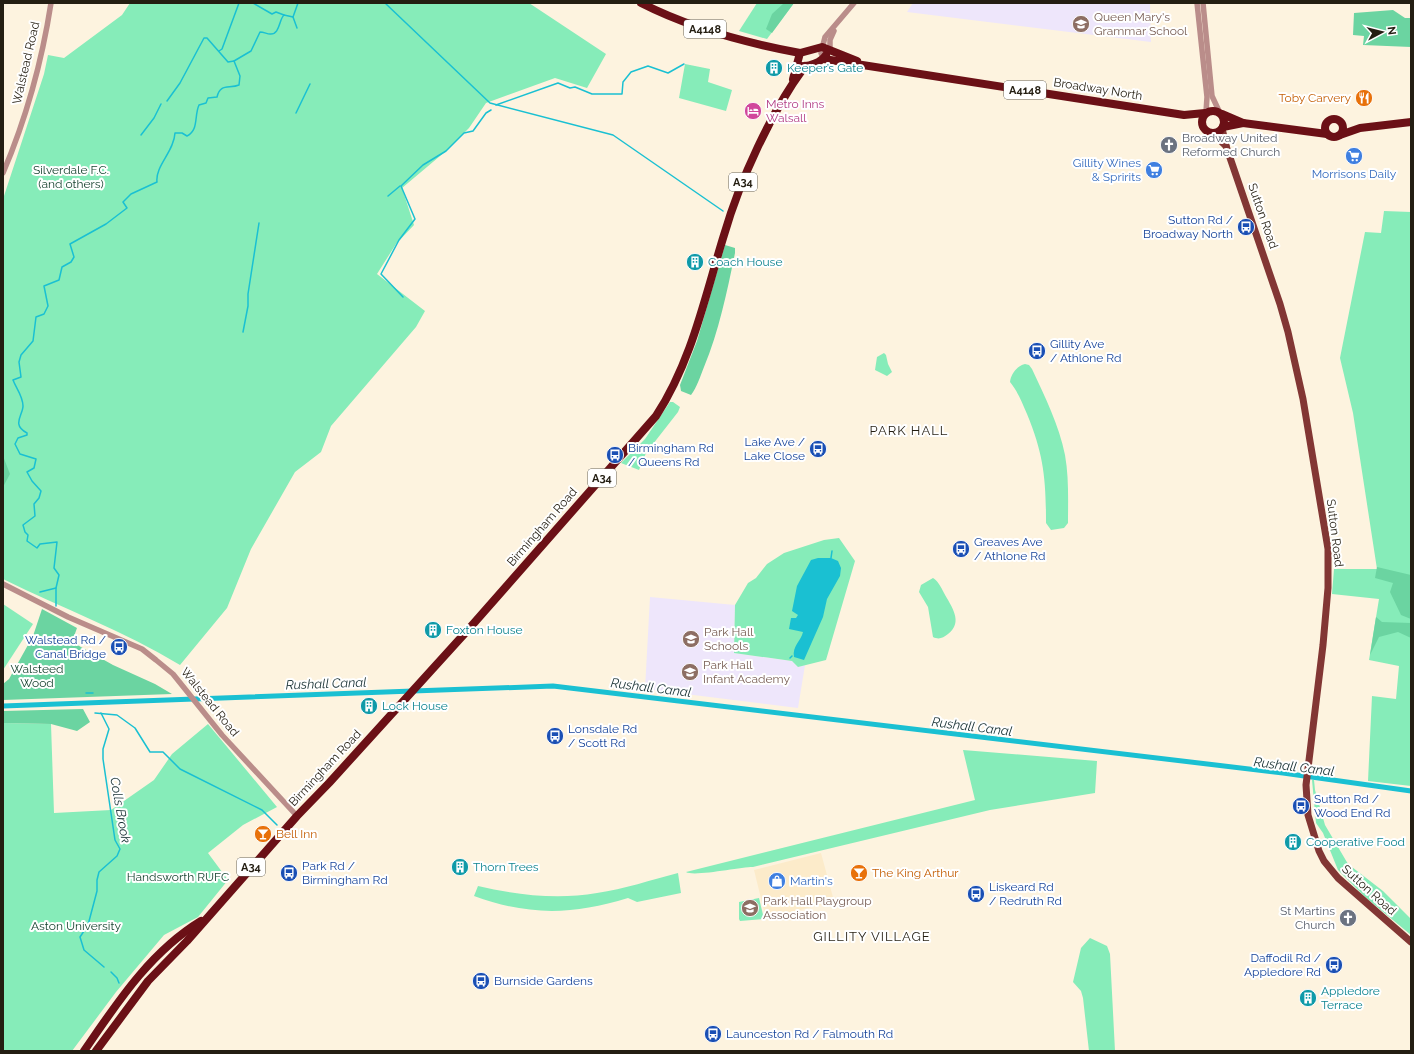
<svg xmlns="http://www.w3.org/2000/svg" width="1414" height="1054" font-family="Raleway,sans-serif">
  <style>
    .built { fill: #fcebca }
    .education { fill: #eee6fb }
    .green { fill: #86ecb9 }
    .forest { fill: #6bd4a1 }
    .water { fill: #1ac0d2 }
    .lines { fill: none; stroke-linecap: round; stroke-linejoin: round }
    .stream { stroke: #1ac0d2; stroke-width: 1.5 }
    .canal { stroke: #1ac0d2; stroke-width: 5 }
    .minor { stroke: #ba8d8a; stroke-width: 5.5 }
    .major { stroke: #823634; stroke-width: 7 }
    .highway { stroke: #6b1016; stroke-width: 8 }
    .labels { text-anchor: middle; stroke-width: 4; stroke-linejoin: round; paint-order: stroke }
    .shield { fill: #fff; stroke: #666259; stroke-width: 1 }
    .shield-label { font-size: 11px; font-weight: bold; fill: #241e12 }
    .education-label { font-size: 12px; fill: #785e54; stroke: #fff; text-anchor: start }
    .street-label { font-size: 12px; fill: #241e12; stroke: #fff }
    .culture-label { font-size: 12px; fill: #0d838f; stroke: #fff; text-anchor: start }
    .food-label { font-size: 12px; fill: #c56008; stroke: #fff; text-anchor: start }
    .hotel-label { font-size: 12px; fill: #b23c85; stroke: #fff; text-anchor: start }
    .worship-label { font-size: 12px; fill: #5b616d; stroke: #fff; text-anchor: start }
    .shop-label { font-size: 12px; fill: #366cbe; stroke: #fff; text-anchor: end }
    .park-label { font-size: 12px; fill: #123f2b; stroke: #fff }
    .transit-label { font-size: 12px; fill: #164399; stroke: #fff; text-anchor: start }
    .neighbourhood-label { font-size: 13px; letter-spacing: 1px; fill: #241e12; stroke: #fff }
    .water-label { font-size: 13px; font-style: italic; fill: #173033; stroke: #fff }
  </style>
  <rect width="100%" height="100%" fill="#fdf3df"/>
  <path class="built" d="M821,853L834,901L766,919L754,870Z"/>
  <g class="education">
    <path d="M913,3H1150L1151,42L907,12Z"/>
    <path d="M650,597L735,605L734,653L792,661L798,667L805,665L798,708L645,689Z"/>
  </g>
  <g class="green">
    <path d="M130,3H529L606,54L587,88L555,78L486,103L469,128L446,151L402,188L414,225L396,244L377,274L425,311L416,327L331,426L321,452L295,472L251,549L227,608L180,665C124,631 62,608 3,579V199L44,74L48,55L64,58L122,15Z"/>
    <path d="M757,3H794L767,39L739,31Z"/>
    <path d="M685,64L710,69L708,82L732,90L726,111L679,98Z"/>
    <path d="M1384,211L1411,212V786L1368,781L1372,696L1396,699L1399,666L1369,660L1379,599L1332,594L1334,569H1377L1353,413L1340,358L1365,232L1381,233Z"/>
    <path d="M884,353L886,355L888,364L892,372L887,376L875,370L877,357Z"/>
    <path d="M1025,364L1029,365L1032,369C1045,397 1059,425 1065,455C1069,477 1068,501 1068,523L1064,528L1051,530L1046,523C1046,480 1044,455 1027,414C1022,402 1018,392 1010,382C1011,374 1017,366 1025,364Z"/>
    <path d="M670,402H673L680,407L678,412L646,453L639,470L621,463L645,439Z"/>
    <path d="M839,538L855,561L826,660L798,667L792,661L734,653L735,605L748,583L756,578L767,564L784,553L824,540Z"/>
    <path d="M933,578C938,581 941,587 944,593C951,606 964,622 948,634C943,638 939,640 933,637L928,607L919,592L921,585Z"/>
    <path d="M3,604L33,624L3,670Z"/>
    <path d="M3,723L51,724L54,813L111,810L154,780L172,754L208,724L277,807L243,825L208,853L228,880L198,917L164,935L116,992L72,1051H3Z"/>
    <path d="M963,750L1097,761L1095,793L990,810L753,867C740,867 694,877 686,872L975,800Z"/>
    <path d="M1312,780H1314L1315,790L1325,825L1348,864L1383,891L1411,919V935L1365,897L1338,870L1323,833L1316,823Z"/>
    <path d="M678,873L681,893L637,902L628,898C573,915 528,916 474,896L478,886C517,895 557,900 597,893C624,889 651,880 678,873Z"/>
    <path d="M759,898L764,919L740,921L739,919V902Z"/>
    <path d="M1090,938L1107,946L1110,954L1115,1051H1089L1083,998L1081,991L1073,982L1081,948Z"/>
  </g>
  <g class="forest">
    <path d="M784,3H794L772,33L766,29L772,14Z"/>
    <path d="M1393,10L1405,18H1411V47L1363,45L1364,36L1353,35L1354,13Z"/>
    <path d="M725,245L735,248V253C727,292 719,331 704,367C700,377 697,387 691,395L681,391L680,385L697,341Z"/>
    <path d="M3,456L10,474L3,487Z"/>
    <path d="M1377,567L1411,575V619L1401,615L1390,592L1393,583L1375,578Z"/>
    <path d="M42,609L77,628L72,642L113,665L155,684L172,694L3,700V684L9,679L33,636Z"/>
    <path d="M1376,617L1382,622L1411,623V638L1398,632L1379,637L1370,655Z"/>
    <path d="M83,709L90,722L77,731L51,724L3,723V711Z"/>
  </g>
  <path class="water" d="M818,558H831L838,561L841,568L840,576L827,599L823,617L804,660L794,657C792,646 801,641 803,632L789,629L791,618H796L798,615L792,611L797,586L811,560Z"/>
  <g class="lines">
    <g class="stream">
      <path d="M253,3L272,14L276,12L284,15"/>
      <path d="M385,3L490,103L613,135L723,211"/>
      <path d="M293,17L297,28"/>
      <path d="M219,51L222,49L239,3"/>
      <path d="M167,101L180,83L204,38H207L228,62L234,61"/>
      <path d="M496,105L558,83L570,88L575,87L592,94H622L623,82L631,72L648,66L668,73L684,64"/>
      <path d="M296,113L310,84"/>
      <path d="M141,135L154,118L161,104"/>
      <path d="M388,196L400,186"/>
      <path d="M403,297L381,274L399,240L415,219L401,186L423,165L446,151L464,133L473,131L486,113L491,110"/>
      <path d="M243,332L248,306V294L259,223"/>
      <path d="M831,558L832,551"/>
      <path d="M40,592L56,588"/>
      <path d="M56,606V588L59,575L54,568L57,542L40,544L37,548L27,541L28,535L25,532L23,525L35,516L34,504L39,498L41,491L32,481L27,472L34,468L36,459L20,454L15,444L18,438L27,435V433C11,425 23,415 23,406C23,396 16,388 13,380L21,377L19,362L21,355L33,341L36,317L44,314L48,306L44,286L59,280L62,267L71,262L74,257L70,244L106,224L127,208L123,202L131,194L157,182C155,166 174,152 175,133H182L187,136C199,130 194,116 199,105L206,103L208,98L217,97C220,83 229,89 239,85L240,76L234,61L251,51L260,32C264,32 267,34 270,34C280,35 279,19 284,15L293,17L298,3"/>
      <path d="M790,658L792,656"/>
      <path d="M86,693H93"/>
      <path d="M95,713L117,715L135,728L150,752H163L180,769L262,810L277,825"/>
      <path d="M101,713L109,729L103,749V759L115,840L120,849L117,856L99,872L97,880V891L88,925L80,937L84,950L104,967"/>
      <path d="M111,972L117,978L119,983"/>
    </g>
    <path class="canal" d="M3,706L553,686L1283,773L1411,791"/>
    <g class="minor">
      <path d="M1197,3L1207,97L1206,112"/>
      <path d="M1203,3L1212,96L1219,111"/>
      <path d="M830,49V40L834,31"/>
      <path d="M824,59L821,53L825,37L854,3"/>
      <path d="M3,173C26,119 42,61 51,3"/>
      <path d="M3,584L68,617L142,649L156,660L173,674L222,735L297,816"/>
    </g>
    <g class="major">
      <path d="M1222,128L1226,146L1280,304L1288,332L1303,399L1328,549V588L1323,645L1306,785L1308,815L1319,851L1324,861L1338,878L1411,942"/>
      <path d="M1212,133L1226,146"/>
    </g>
    <g class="highway">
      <path d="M641,3C690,28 746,43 800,53"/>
      <path d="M824,59L1184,115L1205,113"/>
      <path d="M801,66C810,67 821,62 826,55"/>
      <path d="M793,79L800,53L822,47L857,61"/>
      <circle cx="1213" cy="122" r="11"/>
      <path d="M1222,114L1243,123L1327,134"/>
      <circle cx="1334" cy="128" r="9"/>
      <path d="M1223,127L1243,123"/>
      <path d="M1340,135L1360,128L1411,122"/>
      <path d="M84,1051C117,1003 150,952 201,921"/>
      <path d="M96,1051L148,981L187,941L297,816L329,783L467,631L656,416C692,361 705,296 724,235C740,180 771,112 805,66"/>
    </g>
  </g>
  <defs>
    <symbol id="school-disc" viewBox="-11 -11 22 22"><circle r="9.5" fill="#8d6e63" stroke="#fff"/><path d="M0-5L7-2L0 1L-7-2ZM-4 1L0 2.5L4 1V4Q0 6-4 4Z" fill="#fff"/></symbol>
    <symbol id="building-disc" viewBox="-11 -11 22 22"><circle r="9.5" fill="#0f9aa8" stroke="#fff"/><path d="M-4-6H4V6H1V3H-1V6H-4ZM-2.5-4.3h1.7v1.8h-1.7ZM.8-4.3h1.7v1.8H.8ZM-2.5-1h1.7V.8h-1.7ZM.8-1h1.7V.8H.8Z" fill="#fff"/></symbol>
    <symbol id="restaurant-disc" viewBox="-11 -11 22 22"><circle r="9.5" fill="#e8710a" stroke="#fff"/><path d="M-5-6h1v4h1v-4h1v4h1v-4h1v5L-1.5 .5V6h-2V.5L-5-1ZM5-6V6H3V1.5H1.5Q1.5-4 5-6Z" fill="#fff"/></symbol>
    <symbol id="hotel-disc" viewBox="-11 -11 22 22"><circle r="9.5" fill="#d1479c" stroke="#fff"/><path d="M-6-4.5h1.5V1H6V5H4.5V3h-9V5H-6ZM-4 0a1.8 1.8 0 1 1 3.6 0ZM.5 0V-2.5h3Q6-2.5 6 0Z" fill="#fff"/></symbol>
    <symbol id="church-disc" viewBox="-11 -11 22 22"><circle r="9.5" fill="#6b7280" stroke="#fff"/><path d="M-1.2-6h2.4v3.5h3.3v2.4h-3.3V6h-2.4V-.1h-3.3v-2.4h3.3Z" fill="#fff"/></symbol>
    <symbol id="supermarket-disc" viewBox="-11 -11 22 22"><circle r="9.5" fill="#3f7fe0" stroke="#fff"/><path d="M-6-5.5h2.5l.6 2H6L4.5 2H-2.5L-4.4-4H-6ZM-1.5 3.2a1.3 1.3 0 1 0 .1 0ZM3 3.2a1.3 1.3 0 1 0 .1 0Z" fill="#fff"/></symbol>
    <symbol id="bus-disc" viewBox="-11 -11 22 22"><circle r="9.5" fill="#1a4fb4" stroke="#fff"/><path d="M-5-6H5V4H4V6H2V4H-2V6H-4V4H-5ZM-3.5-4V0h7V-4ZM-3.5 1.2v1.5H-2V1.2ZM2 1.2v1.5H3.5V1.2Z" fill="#fff"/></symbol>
    <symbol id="bar-disc" viewBox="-11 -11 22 22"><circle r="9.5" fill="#e8710a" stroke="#fff"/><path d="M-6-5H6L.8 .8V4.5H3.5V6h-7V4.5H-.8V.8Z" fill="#fff"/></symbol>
    <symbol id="shop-disc" viewBox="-11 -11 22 22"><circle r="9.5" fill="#3f7fe0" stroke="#fff"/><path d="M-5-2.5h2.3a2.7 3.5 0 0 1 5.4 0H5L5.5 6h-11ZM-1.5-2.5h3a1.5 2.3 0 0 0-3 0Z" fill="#fff"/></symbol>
  </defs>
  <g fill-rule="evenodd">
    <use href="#school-disc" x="1071" y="14" width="20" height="20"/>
    <use href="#building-disc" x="764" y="58" width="20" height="20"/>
    <use href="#restaurant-disc" x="1354" y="88" width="20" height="20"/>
    <use href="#hotel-disc" x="743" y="101" width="20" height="20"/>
    <use href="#church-disc" x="1159" y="135" width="20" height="20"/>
    <use href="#supermarket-disc" x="1344" y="146" width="20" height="20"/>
    <use href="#supermarket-disc" x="1144" y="160" width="20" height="20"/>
    <use href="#bus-disc" x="1236" y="217" width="20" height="20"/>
    <use href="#building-disc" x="685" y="252" width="20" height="20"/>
    <use href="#bus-disc" x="1027" y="341" width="20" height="20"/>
    <use href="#bus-disc" x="808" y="439" width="20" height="20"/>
    <use href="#bus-disc" x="605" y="445" width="20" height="20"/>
    <use href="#bus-disc" x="951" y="539" width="20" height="20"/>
    <use href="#building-disc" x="423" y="620" width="20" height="20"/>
    <use href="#school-disc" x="681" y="629" width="20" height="20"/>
    <use href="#bus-disc" x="109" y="637" width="20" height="20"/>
    <use href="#school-disc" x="680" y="662" width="20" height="20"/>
    <use href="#building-disc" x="359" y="696" width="20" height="20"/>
    <use href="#bus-disc" x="545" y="726" width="20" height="20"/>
    <use href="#bus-disc" x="1291" y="796" width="20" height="20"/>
    <use href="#bar-disc" x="253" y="824" width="20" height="20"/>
    <use href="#building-disc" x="1283" y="832" width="20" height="20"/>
    <use href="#building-disc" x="450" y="857" width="20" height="20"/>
    <use href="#bus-disc" x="279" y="863" width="20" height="20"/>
    <use href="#bar-disc" x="849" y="863" width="20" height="20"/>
    <use href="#shop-disc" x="767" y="871" width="20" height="20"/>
    <use href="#bus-disc" x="966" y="884" width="20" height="20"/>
    <use href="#school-disc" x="740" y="898" width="20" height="20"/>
    <use href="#church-disc" x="1338" y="908" width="20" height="20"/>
    <use href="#bus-disc" x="1324" y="955" width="20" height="20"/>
    <use href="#bus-disc" x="471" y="971" width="20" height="20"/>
    <use href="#building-disc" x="1298" y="988" width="20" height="20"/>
    <use href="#bus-disc" x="703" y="1024" width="20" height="20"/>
  </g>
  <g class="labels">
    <g class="shield">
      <rect x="684" y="20" width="42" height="18" rx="3"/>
      <rect x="1004" y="81" width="42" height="18" rx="3"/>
      <rect x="729" y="173" width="28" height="18" rx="3"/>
      <rect x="588" y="469" width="28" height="18" rx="3"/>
      <rect x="237" y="858" width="28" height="18" rx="3"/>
    </g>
    <g class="shield-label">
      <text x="705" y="33">A4148</text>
      <text x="1025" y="94">A4148</text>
      <text x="743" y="186">A34</text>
      <text x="602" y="482">A34</text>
      <text x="251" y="871">A34</text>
    </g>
    <g class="education-label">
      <text x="1094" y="21">Queen Mary's<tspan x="1094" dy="14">Grammar School</tspan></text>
      <text x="704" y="636">Park Hall<tspan x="704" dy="14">Schools</tspan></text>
      <text x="703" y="669">Park Hall<tspan x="703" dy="14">Infant Academy</tspan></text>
      <text x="763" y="905">Park Hall Playgroup<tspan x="763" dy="14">Association</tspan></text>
    </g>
    <g class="street-label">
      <text transform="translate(26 63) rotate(-77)" y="4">Walstead Road</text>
      <text transform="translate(1098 89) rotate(9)" y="4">Broadway North</text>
      <text transform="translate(1263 216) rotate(71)" y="4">Sutton Road</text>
      <text transform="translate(542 527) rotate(-49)" y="4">Birmingham Road</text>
      <text transform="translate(1335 533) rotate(83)" y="4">Sutton Road</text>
      <text transform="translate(210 702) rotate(51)" y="4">Walstead Road</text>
      <text transform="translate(325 768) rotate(-47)" y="4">Birmingham Road</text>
      <text transform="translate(1369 890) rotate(42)" y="4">Sutton Road</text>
    </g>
    <g class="culture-label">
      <text x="787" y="72">Keeper’s Gate</text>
      <text x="708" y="266">Coach House</text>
      <text x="446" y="634">Foxton House</text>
      <text x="382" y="710">Lock House</text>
      <text x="1306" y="846">Cooperative Food</text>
      <text x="473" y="871">Thorn Trees</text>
      <text x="1321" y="995">Appledore<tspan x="1321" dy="14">Terrace</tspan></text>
    </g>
    <g class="food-label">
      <text x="1351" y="102" text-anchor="end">Toby Carvery</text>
      <text x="276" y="838">Bell Inn</text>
      <text x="872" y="877">The King Arthur</text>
    </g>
    <g class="hotel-label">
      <text x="766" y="108">Metro Inns<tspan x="766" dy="14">Walsall</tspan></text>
    </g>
    <g class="worship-label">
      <text x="1182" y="142">Broadway United<tspan x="1182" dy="14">Reformed Church</tspan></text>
      <text x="1335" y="915" text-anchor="end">St Martins<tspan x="1335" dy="14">Church</tspan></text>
    </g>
    <g class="shop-label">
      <text x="1141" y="167">Gillity Wines<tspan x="1141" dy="14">&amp; Spririts</tspan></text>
      <text x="1354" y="178" text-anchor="middle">Morrisons Daily</text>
      <text x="790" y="885" text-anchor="start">Martin's</text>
    </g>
    <g class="park-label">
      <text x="71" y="174">Silverdale F.C.<tspan x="71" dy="14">(and others)</tspan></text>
      <text x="37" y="673">Walsteed<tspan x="37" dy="14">Wood</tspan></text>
      <text x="178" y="881">Handsworth RUFC</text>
      <text x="76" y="930">Aston University</text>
    </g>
    <g class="transit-label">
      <text x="1233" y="224" text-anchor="end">Sutton Rd /<tspan x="1233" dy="14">Broadway North</tspan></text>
      <text x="1050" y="348">Gillity Ave<tspan x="1050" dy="14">/ Athlone Rd</tspan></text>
      <text x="805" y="446" text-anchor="end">Lake Ave /<tspan x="805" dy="14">Lake Close</tspan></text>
      <text x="628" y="452">Birmingham Rd<tspan x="628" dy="14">/ Queens Rd</tspan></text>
      <text x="974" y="546">Greaves Ave<tspan x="974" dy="14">/ Athlone Rd</tspan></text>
      <text x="106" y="644" text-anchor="end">Walstead Rd /<tspan x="106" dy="14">Canal Bridge</tspan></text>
      <text x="568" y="733">Lonsdale Rd<tspan x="568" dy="14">/ Scott Rd</tspan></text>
      <text x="1314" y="803">Sutton Rd /<tspan x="1314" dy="14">Wood End Rd</tspan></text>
      <text x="302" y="870">Park Rd /<tspan x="302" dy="14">Birmingham Rd</tspan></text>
      <text x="989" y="891">Liskeard Rd<tspan x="989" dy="14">/ Redruth Rd</tspan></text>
      <text x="1321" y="962" text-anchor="end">Daffodil Rd /<tspan x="1321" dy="14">Appledore Rd</tspan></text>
      <text x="494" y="985">Burnside Gardens</text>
      <text x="726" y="1038">Launceston Rd / Falmouth Rd</text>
    </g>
    <g class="neighbourhood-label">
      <text x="909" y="435">PARK HALL</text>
      <text x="872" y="941">GILLITY VILLAGE</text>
    </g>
    <g class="water-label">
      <text transform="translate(326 683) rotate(-2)" y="5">Rushall Canal</text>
      <text transform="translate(651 687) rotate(7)" y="5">Rushall Canal</text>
      <text transform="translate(972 726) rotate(7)" y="5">Rushall Canal</text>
      <text transform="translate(1294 766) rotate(7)" y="5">Rushall Canal</text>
      <text transform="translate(121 810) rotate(80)" y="5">Colls Brook</text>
    </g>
  </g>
  <rect width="1414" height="1054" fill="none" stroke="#241e12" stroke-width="8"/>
  <g transform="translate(1382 32) rotate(83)" stroke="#ffffff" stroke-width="3" paint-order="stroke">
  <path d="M0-3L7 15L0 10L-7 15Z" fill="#241e12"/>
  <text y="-6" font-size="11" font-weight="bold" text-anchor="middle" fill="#241e12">N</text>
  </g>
</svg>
